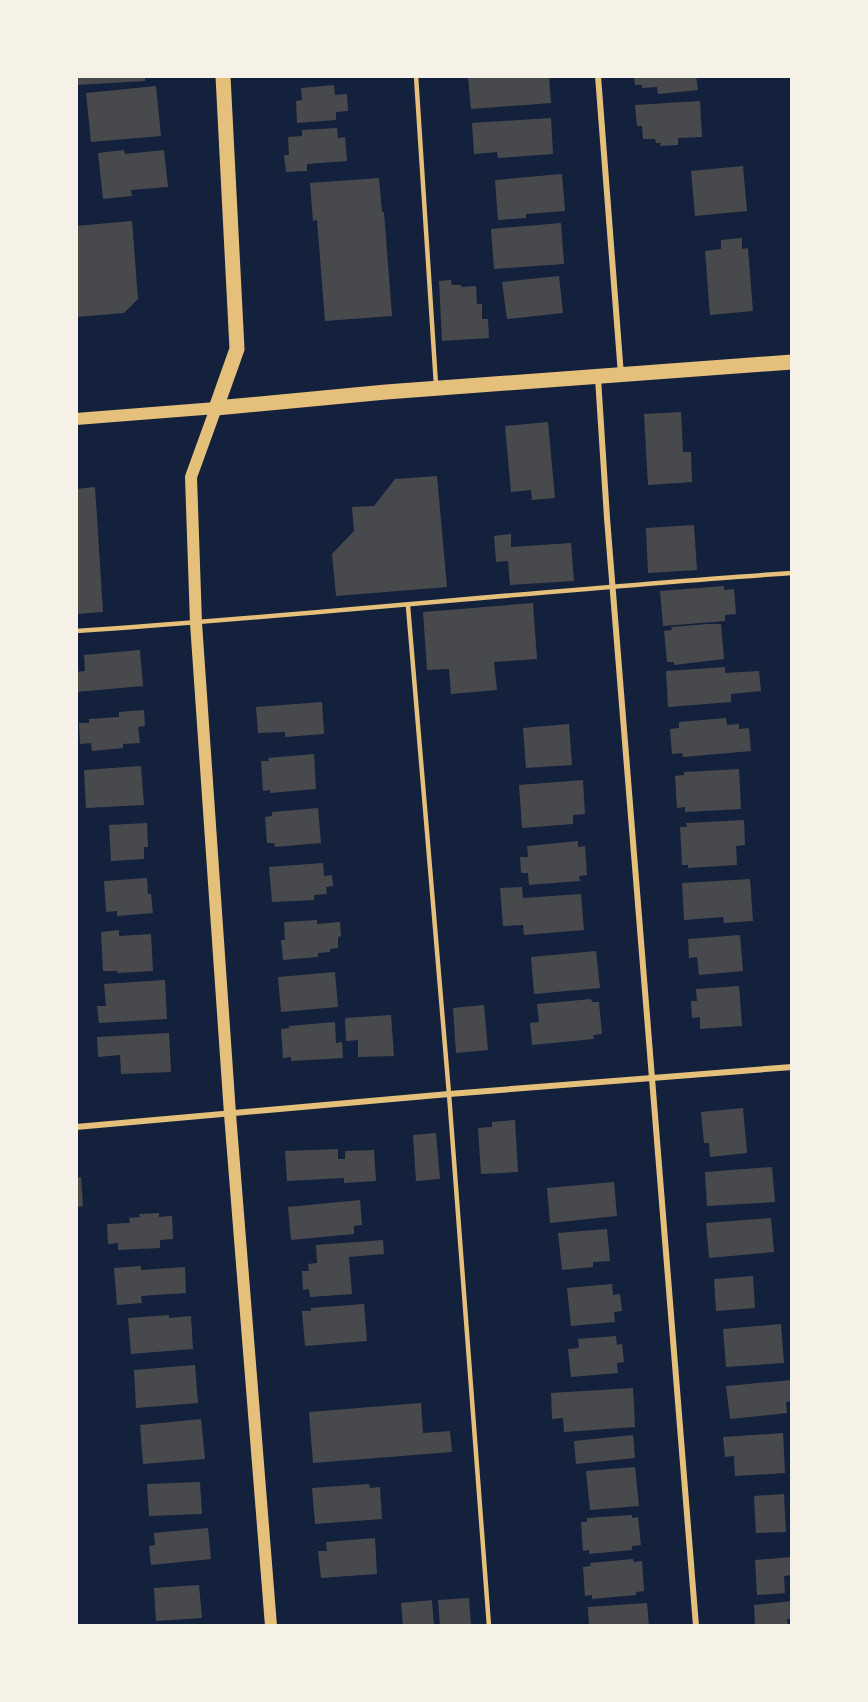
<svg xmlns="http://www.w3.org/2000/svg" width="868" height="1702" font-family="'Open Sans',sans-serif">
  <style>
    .building { fill: #48494c }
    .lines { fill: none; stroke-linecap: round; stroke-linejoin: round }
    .service { stroke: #e5c07b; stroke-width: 4.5 }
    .minor { stroke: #e5c07b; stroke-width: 6 }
    .secondary { stroke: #e5c07b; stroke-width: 12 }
    .primary { stroke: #e5c07b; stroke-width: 15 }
  </style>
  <rect width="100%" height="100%" fill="#14213d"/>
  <g class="building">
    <path d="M76,76H145V81L76,85Z"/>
    <path d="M468,76H549L551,103L471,109Z"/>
    <path d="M634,76H696L698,90L658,94L657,87L642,88V85H635Z"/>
    <path d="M334,85L335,95L347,94L348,111L336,112V120L297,123L296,101L302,100L301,88Z"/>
    <path d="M156,86L161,136L91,142L86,93Z"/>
    <path d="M700,101L702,137L678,138V145L660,146L661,143H656L655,139H643L642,126H637L635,105Z"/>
    <path d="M551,118L553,154L498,158L497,152L474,154L472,123Z"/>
    <path d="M337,128L338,138L345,137L347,161L307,164V171L286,172L284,155H289L288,137L302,136V130Z"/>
    <path d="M124,150L125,154L164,150L168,187L131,190L132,196L103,199L98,153Z"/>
    <path d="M743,166L747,211L695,216L691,171Z"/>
    <path d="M562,174L565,211L526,214V218L498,220L495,180Z"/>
    <path d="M379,178L382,212H384L392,316L325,321L317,220L313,221L310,183Z"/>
    <path d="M132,221L138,299L124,313L76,317V226Z"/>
    <path d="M561,223L564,264L494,269L491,229Z"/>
    <path d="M742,238V249L748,248L753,311L710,315L705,251L721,249V240Z"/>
    <path d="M559,276L563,313L507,319L502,282Z"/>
    <path d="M451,280L452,285H461V287L476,286L477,304H482V319H488L489,338L442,341L439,281Z"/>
    <path d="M681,412L683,452H691L692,482L648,485L644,414Z"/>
    <path d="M548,422L555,498L532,500L531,490L511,492L505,426Z"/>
    <path d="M437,476L447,587L336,596L332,554L354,531L352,507L374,506L395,479Z"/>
    <path d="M95,487L103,612L76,614V489Z"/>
    <path d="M694,525L697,570L648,573L646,528Z"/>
    <path d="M511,534V547L571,543L574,581L510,585L508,561L496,562L494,536Z"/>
    <path d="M724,586V590L734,589L736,614L725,615V621L663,626L660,591Z"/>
    <path d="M533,603L537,659L494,662L497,690L451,694L449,669L427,670L423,612Z"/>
    <path d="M708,624H721L724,659L674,665V662H667L664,631L672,630L671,627Z"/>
    <path d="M140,650L143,686L76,692V672L85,671L84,655Z"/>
    <path d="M725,667V673L759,671L761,691L731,694V702L668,707L666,671Z"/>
    <path d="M322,702L324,734L285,737V732L258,733L256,707Z"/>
    <path d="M144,710L145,726L138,727L140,743L123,744V748L92,751L91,743L80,744L79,723H89V719L119,717V712Z"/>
    <path d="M726,718L727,725L739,724V729L749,728L751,751L683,757L682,753L672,754L670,729L679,728V722Z"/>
    <path d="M569,724L572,765L526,768L523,728Z"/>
    <path d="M314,754L316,789L270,793V790L263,791L261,761H269L268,758Z"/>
    <path d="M141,766L144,805L86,808L84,770Z"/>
    <path d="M739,769L741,809L685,812V807L677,808L675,776L684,775V772Z"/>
    <path d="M583,780L585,814L573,815V824L522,828L519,785Z"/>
    <path d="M318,808L321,843L275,847L274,843H267L265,817L272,816V812Z"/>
    <path d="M744,820L745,845L736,846L737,865L688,868V865H682L680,827H687L686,823Z"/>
    <path d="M147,823L148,847H144V859L111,861L109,825Z"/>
    <path d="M578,841V847L585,846L587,875L579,876L580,881L529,885L528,873H521L520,857H528L527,846Z"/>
    <path d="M323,863L324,876L332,875L333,886L326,887L327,894L314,895V900L272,902L269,867Z"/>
    <path d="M147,878L148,894H151L153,913L117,916V911L106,912L104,881Z"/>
    <path d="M750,879L753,921L724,923L723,917L684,920L682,883Z"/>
    <path d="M522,887L523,898L581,894L584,930L524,935L523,925L503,926L500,888Z"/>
    <path d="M317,920V924L340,922L341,936L338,937V948L330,949V952L318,953V957L283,960L281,940H285L284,922Z"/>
    <path d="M119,930V936L151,934L153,971L117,973L118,971H103L101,932Z"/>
    <path d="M740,935L743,971L699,975L697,957L689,958L688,939Z"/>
    <path d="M596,951L600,988L534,994L531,957Z"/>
    <path d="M335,972L338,1007L281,1012L278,977Z"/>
    <path d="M165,980L167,1019L99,1023L97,1006H106L104,984Z"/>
    <path d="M739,986L742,1026L700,1029V1017L692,1018L691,1001H697L696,989Z"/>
    <path d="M591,999L592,1002H599L602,1034L593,1035L594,1039L532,1045L530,1023L539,1022L537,1004Z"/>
    <path d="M484,1005L488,1050L456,1053L453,1008Z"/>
    <path d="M391,1015L394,1056L358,1057V1040L346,1041L345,1018Z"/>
    <path d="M335,1022L336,1043L342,1042L343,1058L291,1061V1057L283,1058L281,1029L289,1028V1026Z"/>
    <path d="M169,1033L171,1072L121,1074L120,1055L98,1057L97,1037Z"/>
    <path d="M743,1108L747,1153L710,1157L709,1143H704L701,1112Z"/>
    <path d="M515,1120L518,1172L481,1174L478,1128L492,1127V1122Z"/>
    <path d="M436,1133L440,1179L416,1181L413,1135Z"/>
    <path d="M338,1149V1159H345V1151L374,1150L376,1181L344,1183V1178L287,1181L285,1151Z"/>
    <path d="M772,1167L775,1202L707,1206L705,1172Z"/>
    <path d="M81,1177L83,1206L76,1207V1178Z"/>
    <path d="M614,1182L617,1216L550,1223L547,1188Z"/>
    <path d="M360,1200L362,1225L354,1226V1234L291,1240L288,1207Z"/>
    <path d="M159,1213V1217L172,1216L173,1239L160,1240V1248L118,1250V1243L108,1244L107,1224L130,1223L129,1218L140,1217L139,1214Z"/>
    <path d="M771,1218L774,1252L709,1258L706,1223Z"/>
    <path d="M607,1229L610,1261L593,1262V1267L562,1270L558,1233Z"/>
    <path d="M383,1240L384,1254L349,1257L352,1294L310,1297L309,1289L303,1290L302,1271H309L308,1264L317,1263L316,1245Z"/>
    <path d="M141,1266V1270L185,1267L186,1293L141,1296L142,1303L117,1305L114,1268Z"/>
    <path d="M753,1276L755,1308L716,1311L714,1279Z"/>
    <path d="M612,1284L613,1295L620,1294L622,1311L614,1312L615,1322L571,1326L567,1288Z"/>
    <path d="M364,1304L367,1341L305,1346L302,1311H311V1308Z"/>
    <path d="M169,1315V1318L191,1316L193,1349L131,1354L128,1318Z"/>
    <path d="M781,1324L784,1363L726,1367L723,1329Z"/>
    <path d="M616,1336L617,1345L622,1344L624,1362L617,1363L618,1373L571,1377L568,1349L579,1348L578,1339Z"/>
    <path d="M195,1365L198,1403L136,1408L134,1370Z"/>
    <path d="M792,1380V1401L786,1402L787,1413L730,1419L726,1386Z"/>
    <path d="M633,1388L635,1427L564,1432L563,1418L552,1419L551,1393Z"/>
    <path d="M421,1403L423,1433L450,1431L452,1452L313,1463L309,1412Z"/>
    <path d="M201,1419L205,1459L143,1464L140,1425Z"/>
    <path d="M783,1433L785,1473L735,1476L734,1456L725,1457L723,1437Z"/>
    <path d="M633,1435L635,1458L576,1464L574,1441Z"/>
    <path d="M635,1467L639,1506L590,1510L586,1471Z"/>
    <path d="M200,1482L202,1514L149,1516L147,1484Z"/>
    <path d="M369,1484L370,1488L380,1487L382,1519L315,1524L312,1488Z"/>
    <path d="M784,1494L786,1532L756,1533L754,1496Z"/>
    <path d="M632,1515V1518L638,1517L641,1545L632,1546V1550L589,1554V1550L583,1551L581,1522H587V1518Z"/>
    <path d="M208,1528L211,1559L151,1565L149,1546L155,1545L154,1533Z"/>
    <path d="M375,1538L377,1574L321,1578L318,1551H327L326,1542Z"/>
    <path d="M792,1557V1575L784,1576L785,1593L757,1595L755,1560Z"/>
    <path d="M633,1559L634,1562L642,1561L644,1591L636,1592V1595L592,1599V1595L585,1596L583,1567L591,1566L590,1563Z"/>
    <path d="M199,1585L202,1618L156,1621L154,1588Z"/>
    <path d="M469,1598L471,1626H440L438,1600Z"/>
    <path d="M432,1600L434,1626H403L401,1603Z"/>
    <path d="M792,1601V1619H787L788,1626H755L754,1605Z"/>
    <path d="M647,1603L649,1626H589L588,1607Z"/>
  </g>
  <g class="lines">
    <g class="service">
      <path d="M416,76L436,385"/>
      <path d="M408,606L449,1094L489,1626"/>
      <path d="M76,631C315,615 553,589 792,573"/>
    </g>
    <g class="minor">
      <path d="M598,76L621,375"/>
      <path d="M598,378L607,518L696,1626"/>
      <path d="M76,1127L449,1094L792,1067"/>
    </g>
    <path class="secondary" d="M76,419L216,408L191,477L196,623L230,1114L271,1626"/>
    <path class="primary" d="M223,76L237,349L216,408L386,392L792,362"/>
  </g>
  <rect width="868" height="1702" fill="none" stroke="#f6f1e7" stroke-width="156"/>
</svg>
